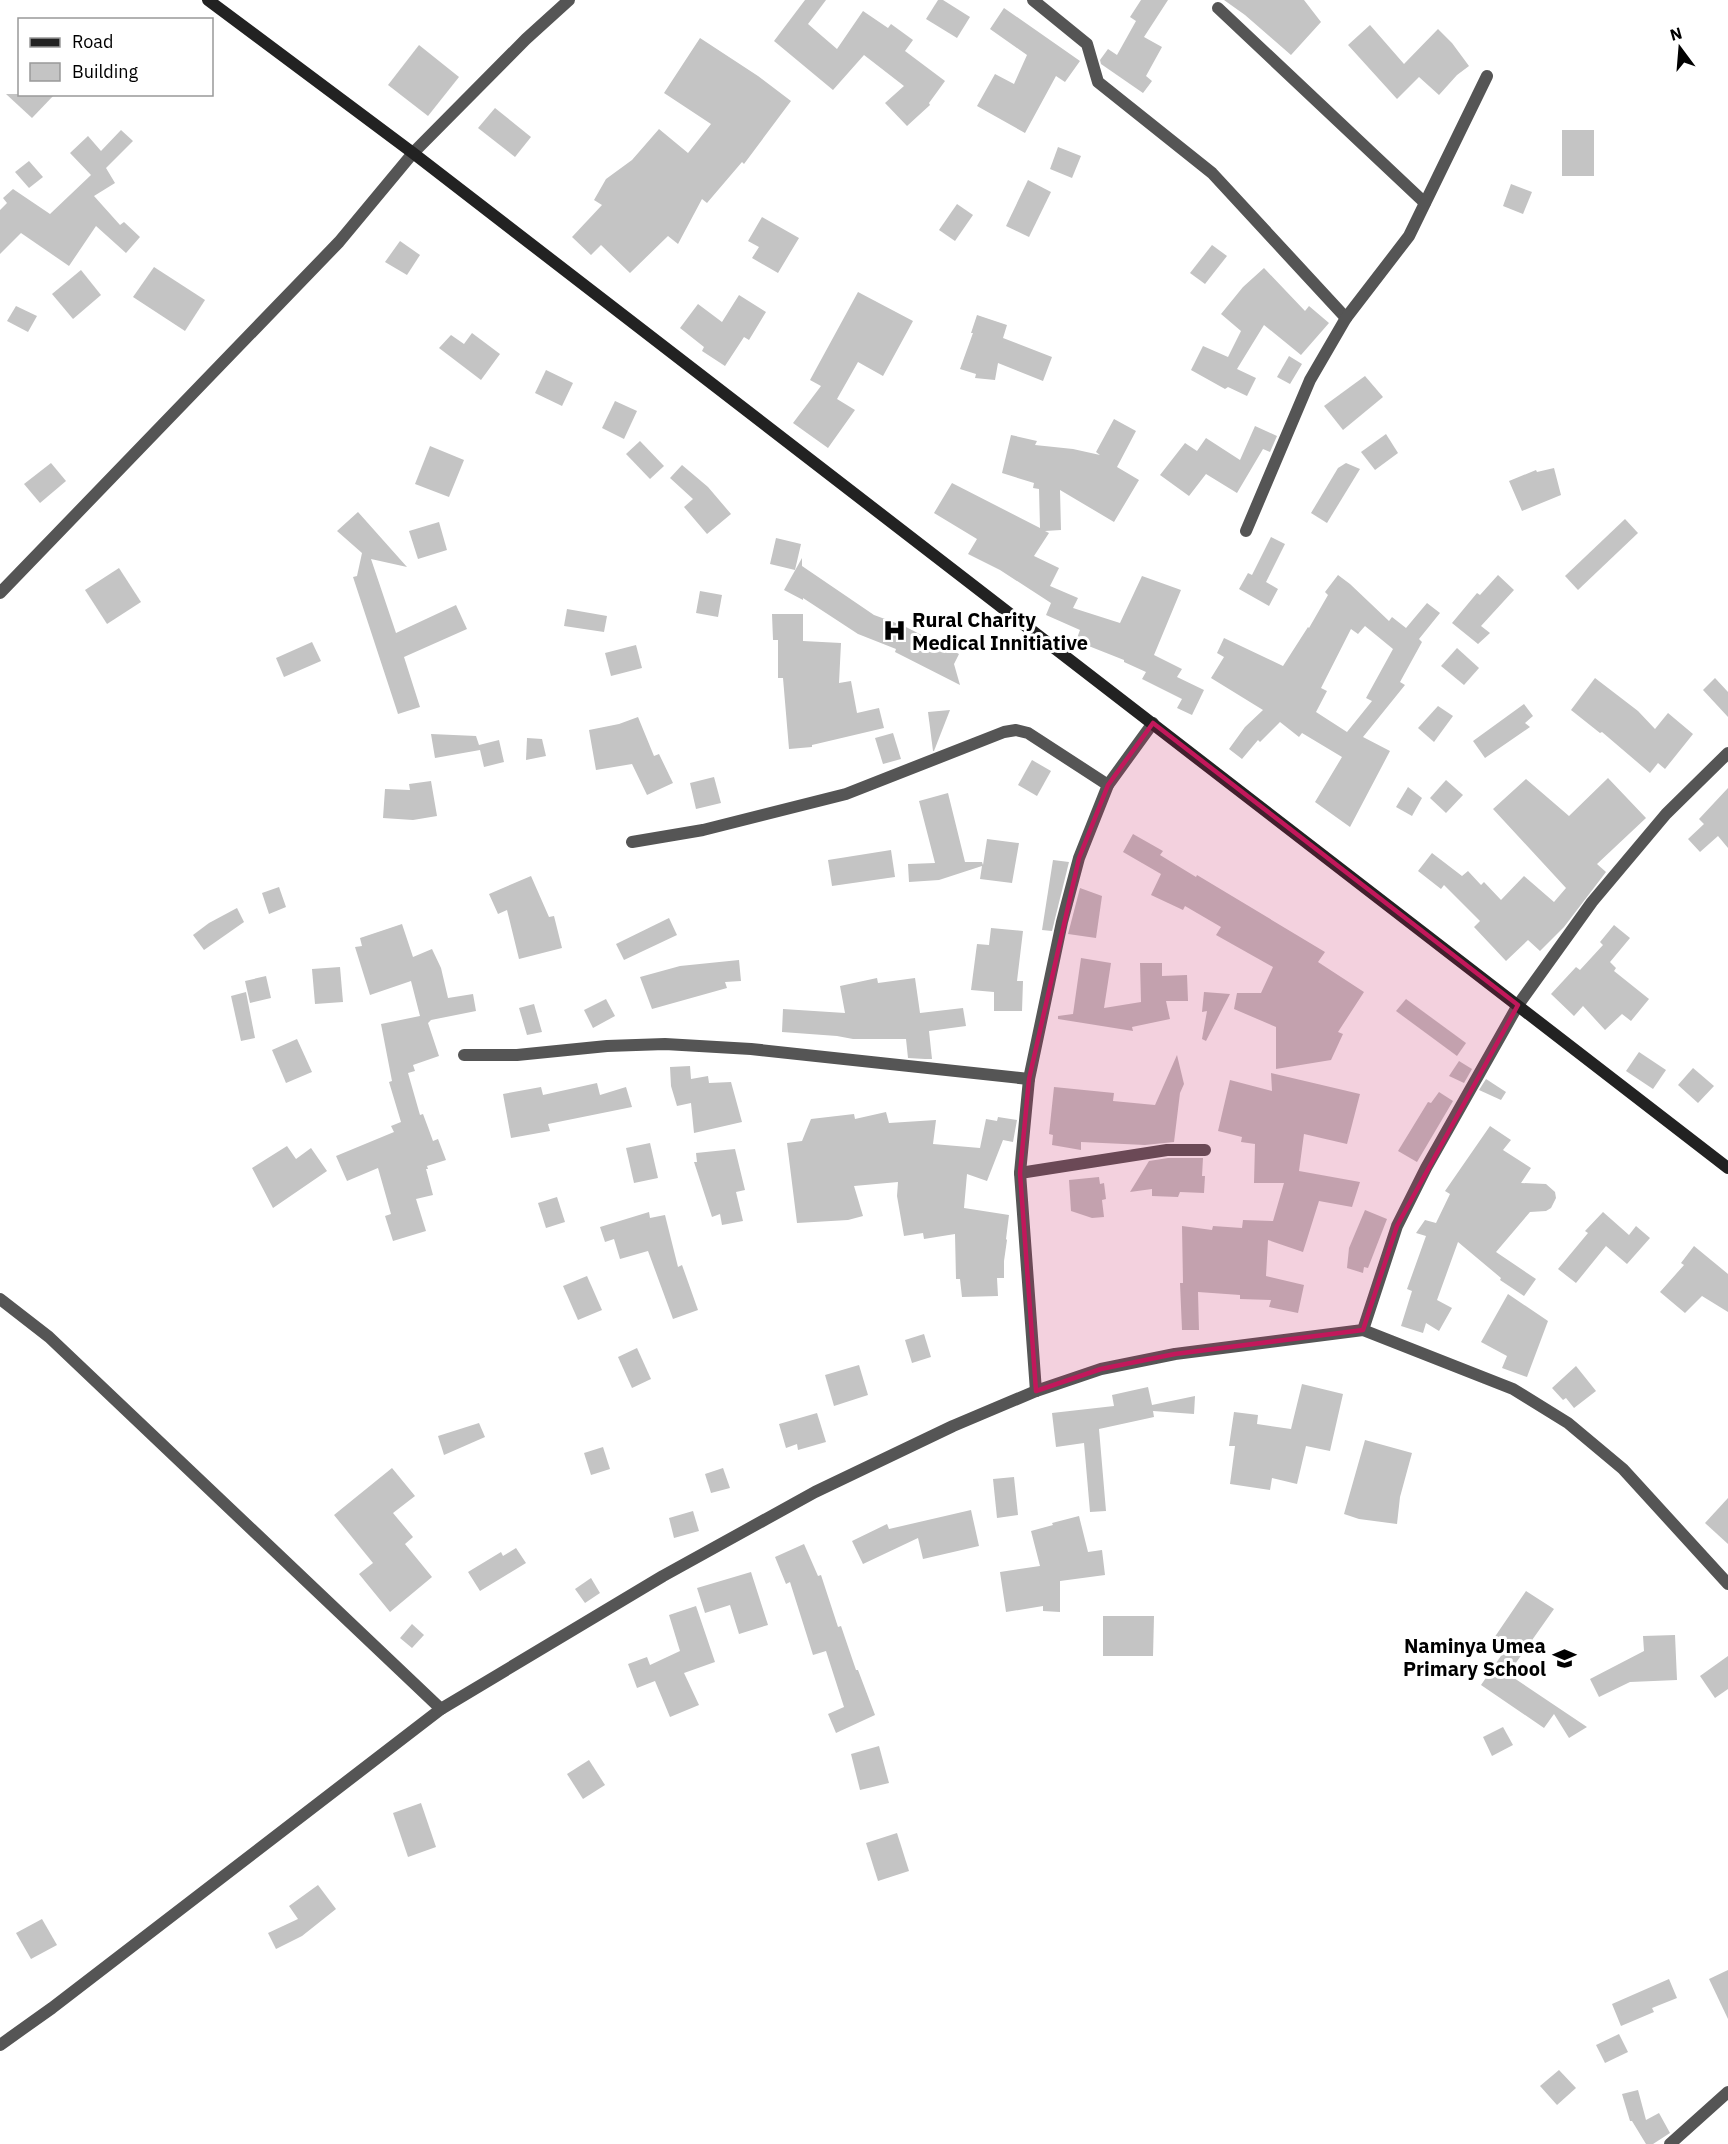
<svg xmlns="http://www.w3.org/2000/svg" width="1728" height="2144" font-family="'IBM Plex Sans',sans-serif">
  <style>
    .building { fill: #c4c4c4; fill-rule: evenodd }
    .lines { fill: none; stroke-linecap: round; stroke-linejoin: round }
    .minor { stroke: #555; stroke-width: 12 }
    .secondary { stroke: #222; stroke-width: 12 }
    .marked { fill: #c2185b; fill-opacity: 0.2; stroke: #c2185b; stroke-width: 4.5; stroke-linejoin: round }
    .labels { text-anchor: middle; stroke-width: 6; stroke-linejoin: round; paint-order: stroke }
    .poi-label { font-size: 20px; font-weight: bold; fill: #000; stroke: #fff; text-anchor: start }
  </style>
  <rect width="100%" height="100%" fill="#fff"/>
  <g class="building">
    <path d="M805,0H826L808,24L837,49L863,11L888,28L891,24L913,40L905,51L945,81L929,103L930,105L907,126L885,103L904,86L864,55L833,90L774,41Z"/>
    <path d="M938,0H943L970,17L957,38L926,19Z"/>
    <path d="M1141,0H1168L1144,37L1162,47L1146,76L1152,81L1143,93L1101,64L1100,60L1108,49L1117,55L1136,21L1130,17Z"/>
    <path d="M1224,0H1304L1321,22L1291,55L1245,15Z"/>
    <path d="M1004,8L1080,61L1065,82L1056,76L1025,133L977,106L995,74L1014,84L1027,55L990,29Z"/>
    <path d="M1370,25L1404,64L1438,29L1452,43L1469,66L1457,75L1439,95L1419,77L1397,99L1348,45Z"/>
    <path d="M700,38L758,76L791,101L744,164L742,162L707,203L702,199L678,244L668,236L630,273L601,245L591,255L572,237L602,205L594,200L606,179L632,160L659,129L688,153L711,124L664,93Z"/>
    <path d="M419,45L459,77L428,116L388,85Z"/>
    <path d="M6,94H55L32,118Z"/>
    <path d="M495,108L531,137L515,157L478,128Z"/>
    <path d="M121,130L133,141L106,168L115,183L94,196L120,225L124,222L140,237L126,253L96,226L69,266L21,233L0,254V210L7,203L3,198L13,189L50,214L91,175L70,153L88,136L101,151Z"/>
    <rect x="1562" y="130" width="32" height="46"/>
    <path d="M1058,147L1081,156L1072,178L1050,169Z"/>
    <path d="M29,161L43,177L29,188L15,172Z"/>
    <path d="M1028,180L1051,192L1029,237L1006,226Z"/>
    <path d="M1511,184L1532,192L1523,214L1503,206Z"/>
    <path d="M957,204L973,215L955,241L939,230Z"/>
    <path d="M762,217L799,238L778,273L752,258L759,247L748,241Z"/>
    <path d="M400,241L420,255L407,275L385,262Z"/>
    <path d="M1212,245L1227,256L1205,284L1190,273Z"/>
    <path d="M154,267L205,300L185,331L133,297Z"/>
    <path d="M1264,268L1305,311L1309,306L1329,323L1301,355L1264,325L1237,369L1256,378L1247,396L1228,387L1225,389L1191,370L1203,346L1228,357L1241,331L1221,314L1243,287Z"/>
    <path d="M81,270L101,295L73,319L52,294Z"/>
    <path d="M858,292L913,321L883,376L858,362L837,399L855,410L828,448L793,423L821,386L810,380Z"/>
    <path d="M739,295L766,312L749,340L744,337L725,366L702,351L704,347L680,328L698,304L722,322Z"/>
    <path d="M16,306L37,316L28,332L7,321Z"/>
    <path d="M977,315L1007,325L1003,338L1052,357L1043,381L998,363L995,380L975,378L976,374L960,369L973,333H971Z"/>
    <path d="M472,333L500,354L481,380L439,348L451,335L464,344Z"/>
    <path d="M1289,356L1302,364L1290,384L1277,377Z"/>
    <path d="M546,370L573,383L562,406L535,393Z"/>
    <path d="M1365,376L1383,397L1343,430L1324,406Z"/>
    <path d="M615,401L637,411L624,439L602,428Z"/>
    <path d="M1114,419L1136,431L1117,467L1139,480L1114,522L1060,490L1061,530L1045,531L1049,533L1034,556L1059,568L1050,586L1078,598L1073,608L1120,623L1142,576L1181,590L1154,655L1182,669L1177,677L1204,690L1192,715L1177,708L1182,699L1142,679L1146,672L1124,662V660L1076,641L1080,630L1046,615L1051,603L1000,570L968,554L977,539L934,513L952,483L1040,528L1039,489L1033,488L1034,483L1002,473L1011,435L1037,441L1035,445L1073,449L1100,455L1096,452Z"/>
    <path d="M1255,426L1277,436L1270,452L1263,449L1237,493L1206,474L1189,496L1160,475L1185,443L1197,451L1206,438L1240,460Z"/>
    <path d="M1386,434L1398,453L1375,470L1361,452Z"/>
    <path d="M640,441L664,466L650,479L626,454Z"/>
    <path d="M430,446L464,460L449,497L415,484Z"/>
    <path d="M51,463L66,481L40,503L24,484Z"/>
    <path d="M1346,463L1360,469L1327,523L1311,513L1338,468Z"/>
    <path d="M682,465L708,487L731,514L707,534L684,507L693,499L670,478Z"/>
    <path d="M1554,468L1561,495L1522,511L1509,481L1536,470L1537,472Z"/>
    <path d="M358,512L407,567L371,559L396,633L456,605L467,629L404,657L420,707L398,714L353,577L357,576L362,553L337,531Z"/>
    <path d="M1625,519L1638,533L1578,590L1565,576Z"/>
    <path d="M439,522L447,550L418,559L409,531Z"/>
    <path d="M1271,537L1285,544L1266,582L1278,589L1269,606L1239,589L1248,573L1252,575Z"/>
    <path d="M776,538L801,544L795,570L770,564Z"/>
    <path d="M802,558V566L874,615L904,626L959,654L954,664L960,685L895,652L896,649L858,634L803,598V600L784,590Z"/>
    <path d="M119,568L141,602L107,624L85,590Z"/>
    <path d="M1338,575L1350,584L1389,621L1392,617L1406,628L1427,603L1440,613L1419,639L1422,642L1400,682L1405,685L1363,737L1390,751L1350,827L1315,802L1342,757L1302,733L1299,737L1280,722L1260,742L1258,740L1242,759L1229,749L1245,727L1263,710L1211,678L1224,657L1217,653L1224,638L1283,666L1308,627L1309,628L1328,595L1325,592ZM1365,626L1393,649L1366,698L1372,701L1347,732L1316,712L1327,691L1321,688L1351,629L1358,634Z"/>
    <path d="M1498,575L1514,590L1481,626L1490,633L1478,644L1452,623L1477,593L1480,595Z"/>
    <path d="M700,591L722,595L718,617L696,613Z"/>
    <path d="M567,609L607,616L604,632L564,626Z"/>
    <path d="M772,614H803V641L841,643L839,683L851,681L857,713L879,708L884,728L812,745V747L789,749L783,678H778V640H773Z"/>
    <path d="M312,642L321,661L284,677L276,658Z"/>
    <path d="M636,645L642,668L611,676L605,653Z"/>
    <path d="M1457,648L1479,668L1464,685L1441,666Z"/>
    <path d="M1595,678L1638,711L1655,729L1668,713L1693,734L1665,769L1658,763L1650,773L1602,732L1600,733L1571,710Z"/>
    <path d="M1715,678L1728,692V717L1703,690Z"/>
    <path d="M1524,704L1533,716L1525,723L1530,727L1485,758L1473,741Z"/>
    <path d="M1438,706L1453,716L1434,742L1418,728Z"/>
    <path d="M950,710L934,751H933L928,712Z"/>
    <path d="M638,717L654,756L659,754L673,783L647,795L632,764L596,770L589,730L619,724Z"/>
    <path d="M893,733L901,759L883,764L875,738Z"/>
    <path d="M431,734L476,736L479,745L499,740L504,762L484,767L480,750L435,758Z"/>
    <path d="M527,738L542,739L546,756L526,760Z"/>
    <path d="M1032,760L1051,771L1037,796L1018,785Z"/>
    <path d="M714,777L721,803L696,809L690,783Z"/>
    <path d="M1608,778L1646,818L1597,864L1606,872L1564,927L1540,951L1528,940L1506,961L1474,927L1480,921L1444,885L1441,889L1418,871L1432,853L1462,876L1468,871L1481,885L1484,882L1501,900L1524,876L1554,902L1566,888L1493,809L1526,779L1569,816Z"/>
    <path d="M1446,780L1463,795L1446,813L1430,798Z"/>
    <path d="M431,781L437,816L413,820L383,818L385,789L410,790L409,784Z"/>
    <path d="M1408,787L1422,798L1412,816L1396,807Z"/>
    <path d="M1728,788V848L1718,836L1700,852L1688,839L1704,824L1699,819Z"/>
    <path d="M948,793L965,862H982L983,865L987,839L1019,843L1012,883L980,879L982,866L939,880L909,882L908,864L935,863L919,801Z"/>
    <path d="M1133,834L1163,851L1160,855L1196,877L1197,875L1325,952L1318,962L1364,992L1338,1032L1343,1034L1331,1060L1276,1069V1027L1234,1009L1237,993H1261L1273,967L1216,935L1221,927L1185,906L1183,910L1151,895L1161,874L1123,852Z"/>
    <path d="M891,850L895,877L832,886L828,860Z"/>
    <path d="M1053,860L1069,862L1052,931L1042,930Z"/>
    <path d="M531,876L549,917L554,916L562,948L519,959L507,910L498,914L489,894Z"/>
    <path d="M279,887L286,907L269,914L262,893Z"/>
    <path d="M1080,888L1102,896L1096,938L1068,934Z"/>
    <path d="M237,908L244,922L204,950L193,935L209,923Z"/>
    <path d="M669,918L677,935L624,960L616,944Z"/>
    <path d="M402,924L413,957L432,949L441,968L448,998L473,994L476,1011L431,1020L428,1023L439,1056L413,1065L415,1071L408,1073L420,1115L423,1114L433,1141L438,1139L446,1160L427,1166L428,1169H426L433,1195L416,1199L426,1231L393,1241L385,1216L391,1214L378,1168L347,1181L336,1156L394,1132L391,1126L401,1122L389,1082L392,1081L381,1024L420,1016L411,981L370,995L355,947L362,946L360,938Z"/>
    <path d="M1614,925L1630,938L1610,962L1616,968L1614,971L1649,999L1631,1021L1622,1014L1605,1030L1583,1006L1574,1016L1551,994L1576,967L1580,970L1603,945L1600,942Z"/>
    <path d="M991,928L1023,931L1017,981H1023L1022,1011H994V992L971,990L977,944L989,945Z"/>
    <path d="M1081,958L1111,963L1104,1008L1141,1002L1140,963H1162V976L1187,975L1188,1001H1166L1170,1019L1132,1027L1133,1031L1058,1019V1016L1073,1014Z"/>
    <path d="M739,960L741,981L725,982L727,988L652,1009L640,977L680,966Z"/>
    <path d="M340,967L343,1002L315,1004L312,969Z"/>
    <path d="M266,976L271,998L250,1003L245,981Z"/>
    <path d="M877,978L878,983L915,978L920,1013L963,1008L966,1026L929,1031L932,1059H925L908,1058L906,1039H853L837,1036L782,1032L783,1009L845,1013L840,986Z"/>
    <path d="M246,992L255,1038L241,1041L231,996Z"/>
    <path d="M1204,992L1230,994L1206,1041L1202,1039L1207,1011L1202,1012Z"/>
    <path d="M606,999L615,1016L593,1028L584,1010Z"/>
    <path d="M1406,999L1466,1043L1457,1056L1396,1011Z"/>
    <path d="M534,1004L542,1032L527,1035L519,1008Z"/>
    <path d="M297,1039L312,1072L286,1083L272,1050Z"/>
    <path d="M1639,1052L1666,1070L1653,1089L1626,1071Z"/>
    <path d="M1177,1055L1184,1084L1180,1093L1174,1142L1145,1145L1081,1142V1150L1052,1145L1053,1135L1049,1134L1054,1087L1114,1093L1113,1101L1155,1105Z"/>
    <path d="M1459,1061L1472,1069L1464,1083L1449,1076Z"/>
    <path d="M690,1066L691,1079L708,1076L709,1083L731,1082L742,1122L694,1133L691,1103L677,1106L671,1086L670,1067Z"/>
    <path d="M1693,1068L1714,1086L1698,1103L1678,1085Z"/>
    <path d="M1271,1073L1360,1094L1347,1144L1304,1134L1299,1171L1360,1182L1352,1207L1319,1201L1303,1252L1268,1240L1266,1276L1304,1285L1298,1313L1269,1307L1271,1300L1240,1299V1295L1198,1292L1199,1330H1182L1180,1283H1183L1182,1226L1212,1230L1213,1226L1242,1228L1243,1220L1273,1221L1284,1183H1254L1255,1144L1241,1142L1242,1137L1218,1131L1230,1080L1272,1091Z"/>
    <path d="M1486,1079L1506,1092L1501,1100L1479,1090Z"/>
    <path d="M597,1083L600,1095L626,1087L632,1107L548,1124L550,1131L511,1138L503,1094L541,1087L543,1095Z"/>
    <path d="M1439,1092L1453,1101L1417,1162L1398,1151L1428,1102L1431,1103Z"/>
    <path d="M886,1112L889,1123L936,1120L933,1144L980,1148L986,1119L997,1121L998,1117L1017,1120L1013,1142L1003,1140L987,1181L967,1174L964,1208L1009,1215L1006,1239L1007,1240L1004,1261V1278H997L998,1296L962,1297L960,1279H956L955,1234L924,1239L923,1233L904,1236L897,1196L898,1182L854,1186L863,1216L848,1220L797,1223L787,1143L802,1141L811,1119L854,1114L855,1119Z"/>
    <path d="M1490,1126L1511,1140L1503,1150L1531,1168L1521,1183L1546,1184L1555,1192L1556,1198L1551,1208L1546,1211L1530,1212L1496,1252L1536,1279L1524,1296L1500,1280L1501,1278L1458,1242L1437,1300L1452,1308L1439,1331L1426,1323L1423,1333L1401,1326L1412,1291L1407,1289L1426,1236L1416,1233L1425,1220L1436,1223L1450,1194L1445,1191Z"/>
    <path d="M650,1143L658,1178L634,1183L626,1148Z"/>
    <path d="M287,1146L296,1159L311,1148L327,1171L273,1208L252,1168Z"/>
    <path d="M735,1149L745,1190L736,1192L743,1221L722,1225L720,1214L712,1217L694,1162H697L696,1153Z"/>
    <path d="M1168,1158H1203L1202,1176H1205L1204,1193L1180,1192L1178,1197L1152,1196V1189L1130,1192L1149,1161Z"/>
    <path d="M1099,1177L1100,1184L1104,1183L1106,1199L1102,1200L1104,1217L1092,1218L1071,1211L1069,1180Z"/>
    <path d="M557,1197L565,1222L546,1228L538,1203Z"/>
    <path d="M1365,1210L1387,1219L1368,1268L1364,1267L1363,1273L1347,1268L1349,1248Z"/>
    <path d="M649,1212L650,1218L665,1215L678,1267L682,1265L698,1310L673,1319L648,1251L620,1259L614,1239L605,1242L600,1227Z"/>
    <path d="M1603,1212L1629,1235L1636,1226L1650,1238L1627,1264L1606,1246L1576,1283L1558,1269L1588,1233L1585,1231Z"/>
    <path d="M1694,1246L1728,1274V1312L1702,1296L1685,1313L1660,1292L1684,1265L1681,1263Z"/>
    <path d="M587,1276L602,1310L578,1320L563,1286Z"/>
    <path d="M1508,1294L1548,1321L1527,1377L1502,1368L1507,1356L1481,1342Z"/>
    <path d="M924,1334L931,1357L912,1363L905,1340Z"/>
    <path d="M637,1348L651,1379L632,1388L618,1357Z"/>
    <path d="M859,1365L868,1395L834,1406L825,1375Z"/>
    <path d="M1576,1366L1596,1391L1574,1408L1566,1398L1563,1400L1552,1388Z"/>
    <path d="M1302,1384L1343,1394L1330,1451L1306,1446L1297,1484L1272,1478L1270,1490L1230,1484L1235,1446H1229L1234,1412L1258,1415L1257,1424L1291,1429Z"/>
    <path d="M1148,1387L1152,1405L1195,1396L1194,1414L1153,1411L1154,1417L1099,1429L1106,1511L1090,1512L1084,1443L1056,1447L1052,1413L1114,1406L1112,1395Z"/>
    <path d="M817,1413L826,1442L798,1450L797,1444L786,1448L779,1424Z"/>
    <path d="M479,1423L485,1437L444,1455L438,1436Z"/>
    <path d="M1365,1440L1412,1453L1400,1497L1397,1524L1359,1519L1344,1514Z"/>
    <path d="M603,1447L610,1469L591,1475L584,1453Z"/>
    <path d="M392,1468L415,1496L393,1513L413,1537L405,1544L432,1577L390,1612L359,1574L373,1563L334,1515Z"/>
    <path d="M723,1468L730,1488L711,1493L705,1474Z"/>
    <path d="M1014,1477L1018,1515L997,1518L993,1479Z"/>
    <path d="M1728,1498V1544L1705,1523Z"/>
    <path d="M971,1510L979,1546L923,1559L918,1538L863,1564L852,1541L887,1524L889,1529Z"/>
    <path d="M693,1511L699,1531L674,1538L669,1518Z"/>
    <path d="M1079,1516L1088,1552L1102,1550L1105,1575L1060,1581V1612L1043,1611V1606L1006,1612L1000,1572L1040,1566L1031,1531L1053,1525L1052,1523Z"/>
    <path d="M804,1544L818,1576L821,1575L838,1627L841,1626L856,1670H858L875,1715L836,1733L828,1714L844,1707L826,1651L813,1655L790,1582L786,1584L775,1557Z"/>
    <path d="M516,1548L526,1563L480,1591L468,1572L501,1552L503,1556Z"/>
    <path d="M751,1572L768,1625L739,1634L730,1605L705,1613L697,1588Z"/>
    <path d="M591,1578L600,1593L585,1603L575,1589Z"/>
    <path d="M1526,1591L1554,1609L1508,1674L1587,1727L1569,1738L1554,1714L1544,1728L1481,1685L1505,1650L1492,1641Z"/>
    <path d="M696,1606L715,1662L684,1673L699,1705L670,1717L655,1681L637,1688L628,1664L647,1657L650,1665L680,1651L669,1615Z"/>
    <path d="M1103,1616H1154L1153,1656H1103Z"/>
    <path d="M412,1624L424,1635L412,1648L400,1638Z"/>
    <path d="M1675,1635L1677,1680L1630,1682L1599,1697L1590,1679L1644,1651L1643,1636Z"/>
    <path d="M1728,1656V1689L1715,1698L1700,1676Z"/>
    <path d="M1503,1727L1513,1745L1492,1756L1483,1737Z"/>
    <path d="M879,1746L889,1783L860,1790L851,1754Z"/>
    <path d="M589,1760L605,1785L583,1799L567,1774Z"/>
    <path d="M421,1803L436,1847L408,1857L393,1813Z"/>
    <path d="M897,1833L909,1871L878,1881L866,1843Z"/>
    <path d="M318,1885L336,1909L302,1936L276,1949L268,1933L298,1919L289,1906Z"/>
    <path d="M42,1919L57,1945L31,1959L16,1933Z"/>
    <path d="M1728,1970V2019L1709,1979Z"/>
    <path d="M1669,1979L1677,1998L1652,2008L1654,2012L1621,2026L1612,2004Z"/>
    <path d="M1619,2034L1628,2052L1605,2063L1596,2045Z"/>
    <path d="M1559,2070L1576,2088L1557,2105L1540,2086Z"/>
    <path d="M1638,2090L1646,2120L1659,2113L1670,2133L1653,2144H1646L1632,2121H1630L1622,2094Z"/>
  </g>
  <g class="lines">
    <g class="minor">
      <path d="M1033,0L1087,44L1098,82L1212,173L1346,318"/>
      <path d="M1218,8L1425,203"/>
      <path d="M1246,531L1310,380L1346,318L1409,236L1487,76"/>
      <path d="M0,593L339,242L413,153L526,39L569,0"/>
      <path d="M632,842L703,830L846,794L1004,732L1016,730L1028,733L1108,785"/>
      <path d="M464,1055H517L607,1046L665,1044L751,1049L1029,1079"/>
      <path d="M1020,1173L1167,1150H1205"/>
      <path d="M0,1299L49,1337L441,1709"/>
      <path d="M1363,1330L1513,1389L1568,1423L1623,1469L1728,1584"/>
      <path d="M1036,1391L1020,1173L1029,1079L1062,922L1079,858L1108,785L1153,723"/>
      <path d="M0,2045L52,2008L441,1709L663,1576L815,1492L953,1426L1036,1391L1101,1369L1175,1354L1363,1330L1397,1226L1426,1168L1518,1005L1592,902L1666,814L1728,753"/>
      <path d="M1670,2144L1728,2092"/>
    </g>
    <path class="secondary" d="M208,0L413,153L1728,1168"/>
  </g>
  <path class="marked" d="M1153,723L1518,1005L1397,1226L1363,1330L1175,1354L1101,1369L1036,1391L1020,1173L1029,1079L1079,858L1108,785Z"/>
  <defs>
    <symbol id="hospital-bare" viewBox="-9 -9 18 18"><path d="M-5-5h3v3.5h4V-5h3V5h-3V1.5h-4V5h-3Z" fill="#000" stroke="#fff" stroke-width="2.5" paint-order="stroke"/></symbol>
    <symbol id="school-bare" viewBox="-9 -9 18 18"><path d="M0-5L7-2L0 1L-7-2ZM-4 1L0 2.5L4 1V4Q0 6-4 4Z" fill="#000" stroke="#fff" stroke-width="2.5" paint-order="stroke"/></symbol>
  </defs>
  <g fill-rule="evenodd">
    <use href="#hospital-bare" x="878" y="614" width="33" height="33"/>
    <use href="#school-bare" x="1548" y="1642" width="33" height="33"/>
  </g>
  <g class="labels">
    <g class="poi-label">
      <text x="912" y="627">Rural Charity<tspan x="912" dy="23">Medical Innitiative</tspan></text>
      <text x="1546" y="1653" text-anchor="end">Naminya Umea<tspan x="1546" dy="23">Primary School</tspan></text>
    </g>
  </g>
  <rect x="18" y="18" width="195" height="78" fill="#ffffff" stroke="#999999" stroke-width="1.5"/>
  <rect x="30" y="38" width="30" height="9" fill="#222222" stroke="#999999" stroke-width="1.5"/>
  <text x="72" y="48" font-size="18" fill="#000000">Road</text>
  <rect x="30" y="63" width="30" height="18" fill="#c4c4c4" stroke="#999999" stroke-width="1.5"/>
  <text x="72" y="78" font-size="18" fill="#000000">Building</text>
  <g transform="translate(1680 48) rotate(344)" stroke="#ffffff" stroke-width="4.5" paint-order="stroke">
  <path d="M0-4.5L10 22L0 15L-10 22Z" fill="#000000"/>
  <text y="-9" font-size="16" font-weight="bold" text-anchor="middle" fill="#000000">N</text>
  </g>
</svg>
